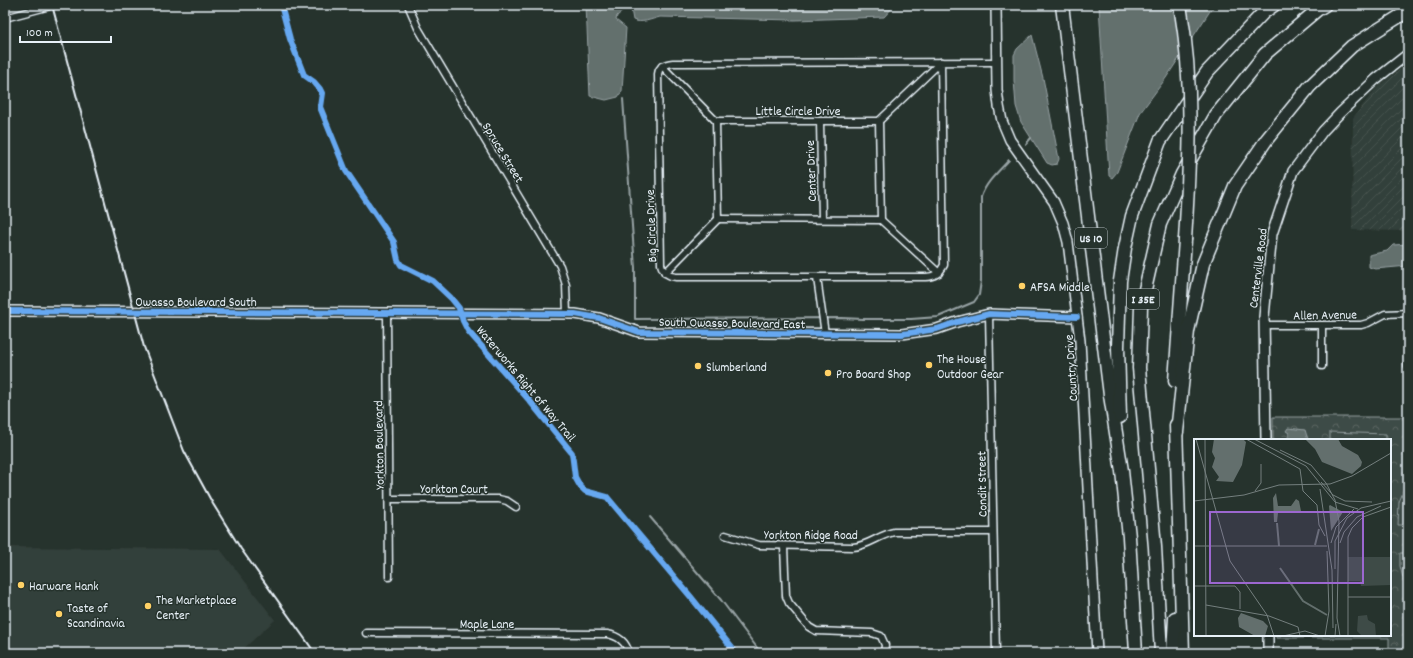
<svg xmlns="http://www.w3.org/2000/svg" width="1413" height="658" font-family="Dekko,sans-serif">
  <style>
    .built { fill: #333f3a }
    .industrial { fill: url(#industrial-furrows) }
    .park { fill: url(#park-crowns); stroke: #939ea0 }
    .pitch { fill: #3e4b47; stroke: #939ea0 }
    .water { fill: #636f6d; stroke: #98a3a5 }
    .lines { fill: none; stroke-linecap: round; stroke-linejoin: round }
    .stream { stroke: #98a3a5; stroke-width: 2 }
    .street-casing { stroke: #e8f1f8; stroke-width: 9 }
    .secondary-casing { stroke: #e8f1f8; stroke-width: 12 }
    .highway-casing { stroke: #e8f1f8; stroke-width: 15 }
    .street { stroke: #26332d; stroke-width: 6 }
    .secondary { stroke: #26332d; stroke-width: 9 }
    .highway { stroke: #26332d; stroke-width: 12 }
    .rail { stroke: #e8f1f8; stroke-width: 2 }
    .highway-bridge-casing { stroke: #e8f1f8; stroke-width: 15; stroke-linecap: butt }
    .highway-bridge { stroke: #26332d; stroke-width: 12 }
    .cycleway-casing { stroke: #26332d; stroke-width: 8 }
    .cycleway { stroke: #66a8f1; stroke-width: 6 }
    .poi-dot { fill: #ffd166; stroke: #26332d; stroke-width: 1.5 }
    .labels { text-anchor: middle; stroke-width: 3; stroke-linejoin: round; paint-order: stroke }
    .shield { fill: #26332d; stroke: #aeb8bb; stroke-width: 1 }
    .shield-label { font-size: 12px; font-weight: bold; fill: #e8f1f8 }
    .street-label { font-size: 13px; fill: #e8f1f8; stroke: #26332d }
    .poi-label { font-size: 13px; fill: #e8f1f8; stroke: #26332d; text-anchor: start }
    .inset-river { fill: none; stroke: #636f6d; stroke-width: 2 }
    .inset-road { fill: none; stroke: #747f7e; stroke-width: 1 }
    .view { fill: #9c67d0; fill-opacity: 0.15; stroke: #9c67d0; stroke-width: 2 }
    .inset-edge { fill: none; stroke: #e8f1f8; stroke-width: 2 }
  </style>
  <defs>
    <pattern id="industrial-furrows" width="10" height="10" patternUnits="userSpaceOnUse"><rect width="10" height="10" fill="#333f3a"/><path d="M-1 1l2-2M0 10L10 0M9 11l2-2" fill="none" stroke="#47524e"/></pattern>
    <pattern id="park-crowns" width="20" height="18" patternUnits="userSpaceOnUse"><rect width="20" height="18" fill="#3e4b47"/><path d="M2 6a3 3 0 1 1 6 0M12 15a3 3 0 1 1 6 0" fill="none" stroke="#5a6562"/></pattern>
  </defs>
  <rect width="100%" height="100%" fill="#26332d"/>
  <filter id="ink" filterUnits="userSpaceOnUse"><feTurbulence type="fractalNoise" baseFrequency=".025" numOctaves="2"/><feDisplacementMap in="SourceGraphic" scale="8" xChannelSelector="R" yChannelSelector="G"/><feConvolveMatrix kernelMatrix="1 2 1 2 8 2 1 2 1" color-interpolation-filters="sRGB"/></filter>
  <g filter="url(#ink)">
    <path class="built" d="M5,547L220,549L275,620L239,653H5Z"/>
    <path class="industrial" d="M1408,64V231L1352,230L1353,118L1378,86Z"/>
    <path class="park" d="M1273,417H1408V653H1389V638H1276V635H1390V440H1273Z"/>
    <g class="pitch">
      <path d="M1330,432L1386,434V440H1330Z"/>
      <path d="M1408,480V525H1398L1399,502Z"/>
      <path d="M1400,553H1408V598L1400,566Z"/>
    </g>
    <g class="water">
      <path d="M586,5H895L884,17L795,20L660,17C652,19 641,24 633,20L631,9H625L617,16L616,20L626,28L622,91L618,97L606,100L590,96Z"/>
      <path d="M1099,5H1215L1210,11L1166,78L1140,113L1117,172L1112,178L1109,176Z"/>
      <path d="M1032,35L1043,78L1059,159L1057,164L1052,165L1047,163L1021,122L1016,106L1014,80V55L1017,49Z"/>
      <path d="M1408,244V266L1375,269L1369,267V255L1387,251L1393,245Z"/>
      <path d="M1288,428L1305,430L1308,440H1289V433L1286,431Z"/>
    </g>
    <g class="lines">
      <g class="stream">
        <path d="M623,99L635,268V319L842,318L863,319H911L938,317L974,302L979,295L981,281V197C986,182 999,171 1009,160"/>
        <path d="M1026,144L1031,138"/>
        <path d="M650,517L721,600L761,653"/>
      </g>
      <defs>
        <g id="street">
          <path d="M408,5L418,28L560,266L566,285L567,314"/>
          <path d="M5,18L54,5"/>
          <path d="M941,62L944,265C940,273 935,277 926,277H676C668,276 663,273 661,264L658,74C659,66 665,64 673,63L997,62"/>
          <path d="M662,66L716,121L718,219L665,273"/>
          <path d="M716,121H879L941,62"/>
          <path d="M879,121L881,220"/>
          <path d="M820,122L822,219"/>
          <path d="M718,219L881,220L939,273"/>
          <path d="M817,278L825,334"/>
          <path d="M387,313L389,577"/>
          <path d="M989,314L996,653"/>
          <path d="M1265,325H1361L1368,323L1385,314L1408,313"/>
          <path d="M1322,366V325"/>
          <path d="M1408,366V313"/>
          <path d="M389,499H499L507,501L516,507"/>
          <path d="M725,535L759,545L853,547C868,546 879,535 894,532H993"/>
          <path d="M784,547L786,596L789,603L809,627L816,631L872,633L881,636L885,645L884,653"/>
          <path d="M366,633L607,634C619,636 626,642 629,653"/>
        </g>
        <g id="secondary">
          <path d="M996,5L997,90L999,106L1002,121L1010,140L1054,202L1063,223L1068,242L1080,341L1097,653"/>
          <path d="M5,311L575,314L599,318L639,332L902,334L937,329L957,322L989,314L1077,317"/>
          <path d="M1266,440L1264,317L1272,234L1293,171L1323,131L1340,113L1376,79L1408,54"/>
          <path d="M1268,635V653"/>
        </g>
        <g id="highway">
          <path d="M1062,5L1110,395L1122,471L1129,537L1136,653"/>
          <path d="M1175,381L1185,240"/>
          <path d="M1120,417L1118,347L1120,281L1125,248L1132,216L1160,141L1207,72L1264,12L1274,5"/>
          <path d="M1176,425L1183,653"/>
          <path d="M1177,432L1188,331L1203,264L1235,186L1267,139L1310,86L1352,46L1408,11"/>
          <path d="M1161,653L1155,547L1139,368L1141,307L1151,263L1160,224L1182,174L1216,115L1265,54L1317,10L1325,5"/>
          <path d="M1173,653L1175,618"/>
        </g>
      </defs>
      <use href="#street" class="street-casing"/>
      <use href="#secondary" class="secondary-casing"/>
      <use href="#highway" class="highway-casing"/>
      <use href="#street" class="street"/>
      <use href="#secondary" class="secondary"/>
      <use href="#highway" class="highway"/>
      <path class="rail" d="M52,5L144,347L184,451L213,504L241,549L315,653"/>
      <defs>
        <path id="highway-bridge" d="M1180,5C1194,85 1190,160 1185,240"/>
      </defs>
      <use href="#highway-bridge" class="highway-bridge-casing"/>
      <use href="#highway-bridge" class="highway-bridge"/>
      <defs>
        <g id="cycleway">
          <path d="M281,5L290,39L304,75L314,82L320,89L322,93L320,107L346,171L394,242L398,260L401,265L433,281L451,298L459,308L463,321L468,331L529,400L572,453L575,477L580,486L585,491L607,497L691,597L736,653"/>
          <path d="M5,311L575,314L599,318L639,332L902,334L937,329L957,322L989,314L1077,317"/>
        </g>
      </defs>
      <use href="#cycleway" class="cycleway-casing"/>
      <use href="#cycleway" class="cycleway"/>
    </g>
  </g>
  <g class="poi-dot">
    <circle cx="1022" cy="286" r="4"/>
    <circle cx="929" cy="365" r="4"/>
    <circle cx="698" cy="366" r="4"/>
    <circle cx="828" cy="373" r="4"/>
    <circle cx="21" cy="585" r="4"/>
    <circle cx="148" cy="606" r="4"/>
    <circle cx="59" cy="614" r="4"/>
  </g>
  <g class="labels">
    <g class="shield">
      <rect x="1075" y="228" width="32" height="20" rx="3"/>
      <rect x="1127" y="289" width="32" height="20" rx="3"/>
    </g>
    <g class="shield-label">
      <text x="1091" y="242">US 10</text>
      <text x="1143" y="303">I 35E</text>
    </g>
    <g class="street-label">
      <text x="798" y="115">Little Circle Drive</text>
      <text transform="translate(504 152) rotate(59)" y="5">Spruce Street</text>
      <text transform="translate(810 171) rotate(-92)" y="5">Center Drive</text>
      <text transform="translate(650 226) rotate(-92)" y="5">Big Circle Drive</text>
      <text transform="translate(1257 268) rotate(-83)" y="5">Centerville Road</text>
      <text x="196" y="306">Owasso Boulevard South</text>
      <text transform="translate(1325 314) rotate(-1)" y="5">Allen Avenue</text>
      <text transform="translate(732 322) rotate(1)" y="5">South Owasso Boulevard East</text>
      <text transform="translate(1070 368) rotate(-94)" y="5">Country Drive</text>
      <text transform="translate(527 383) rotate(50)" y="5">Waterworks Right of Way Trail</text>
      <text transform="translate(378 445) rotate(-91)" y="5">Yorkton Boulevard</text>
      <text transform="translate(981 484) rotate(-91)" y="5">Condit Street</text>
      <text x="454" y="493">Yorkton Court</text>
      <text x="811" y="539">Yorkton Ridge Road</text>
      <text x="487" y="628">Maple Lane</text>
    </g>
    <g class="poi-label">
      <text x="1030" y="291">AFSA Middle</text>
      <text x="937" y="363">The House<tspan x="937" dy="15">Outdoor Gear</tspan></text>
      <text x="706" y="371">Slumberland</text>
      <text x="836" y="378">Pro Board Shop</text>
      <text x="29" y="590">Harware Hank</text>
      <text x="156" y="604">The Marketplace<tspan x="156" dy="15">Center</tspan></text>
      <text x="67" y="612">Taste of<tspan x="67" dy="15">Scandinavia</tspan></text>
    </g>
  </g>
  <g transform="translate(1194 439)">
    <rect width="197" height="197" fill="#26332d"/>
    <path d="M154,118H197V146L167,147L166,142H154ZM173,176L174,181L181,185L182,197H168L163,192L164,177Z" fill="#3e4b47"/>
    <path d="M20,0H49L52,3L48,26L39,43L22,42L25,38L18,28L21,19L18,13ZM111,0H144L148,7L164,16L168,23L167,27L158,35L128,23L121,10ZM82,54L84,67H97L102,60L105,62L107,72L113,73L84,74L83,83H80L79,59ZM136,66L149,73L137,92L135,67ZM47,174L69,182L74,187L71,197H61L45,188L44,179Z" fill="#636f6d"/>
    <path class="inset-river" d="M83,84L85,107M121,106L125,90M86,129L109,162L133,176"/>
    <path class="inset-road" d="M2,0L36,122L73,176L80,197M11,0L12,197M52,0L106,30L109,52L123,66L125,86L131,97M60,0L112,27L141,63L164,70M86,11L117,26L132,44L141,61L145,82L143,179L146,197M127,43L139,56L151,62L178,63M126,50L138,131L139,189M61,52L67,44V25M0,62L50,56L85,46L136,45L158,37L197,14M137,104L142,88L160,70M146,104L150,93L163,78L187,67M0,107H133M141,130V102L153,79L167,69L197,62M0,147H41L46,153V170M154,158H197M12,166L75,177L104,188L106,197M89,197L111,192L126,197M131,197L135,172L133,112M141,197L142,185M154,197V98L158,89L169,78L197,68"/>
    <path class="view" d="M16,73H169V144H16Z"/>
    <rect width="197" height="197" class="inset-edge"/>
  </g>
  <rect width="1413" height="658" fill="none" stroke="#26332d" stroke-width="20"/>
  <rect x="10" y="10" width="1393" height="638" fill="none" stroke="#e8f1f8" stroke-width="1.5" filter="url(#ink)"/>
  <path d="M20 36v6h91v-6" fill="none" stroke="#e8f1f8" stroke-width="2"/>
  <text x="26" y="36" font-size="12" fill="#e8f1f8" stroke="#26332d" stroke-width="3" paint-order="stroke">100 m</text>
</svg>
